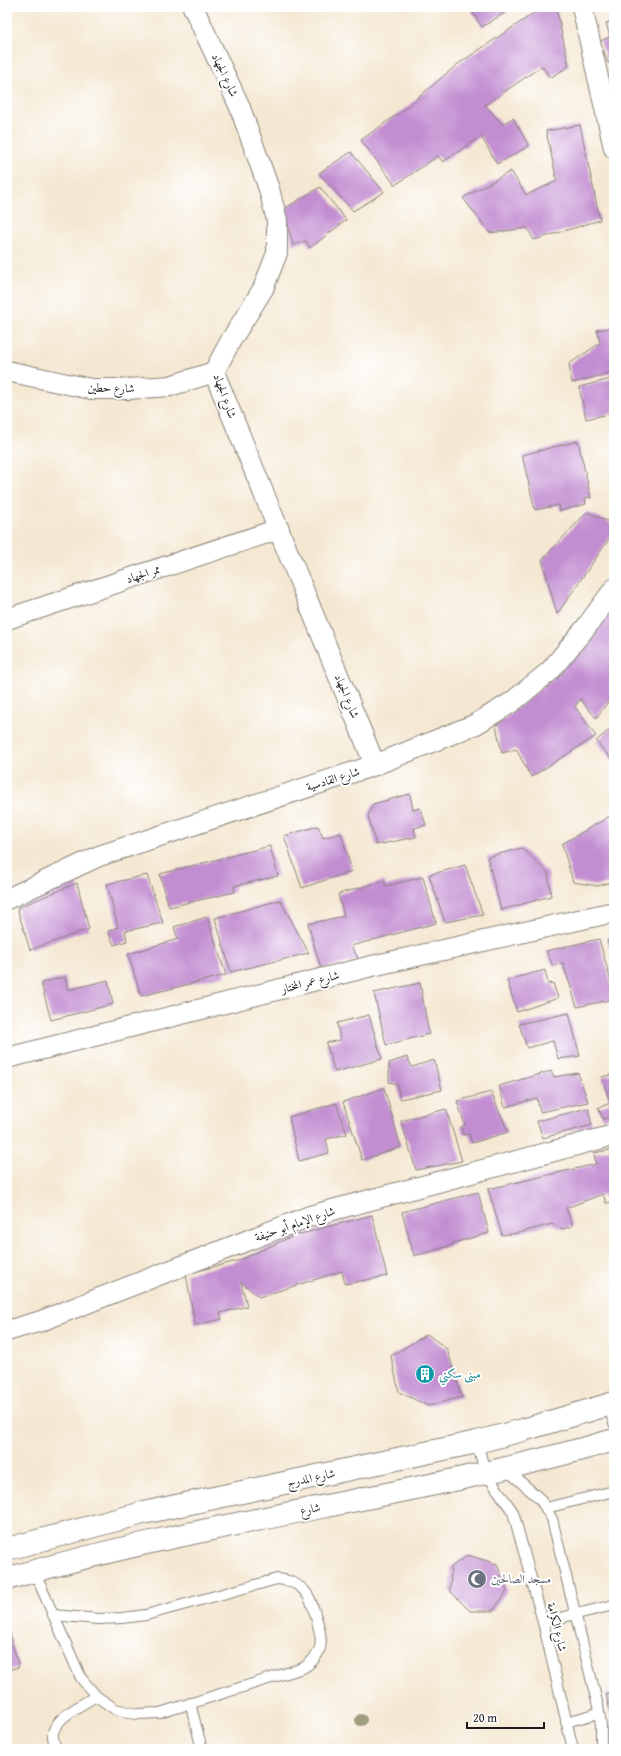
<svg xmlns="http://www.w3.org/2000/svg" width="621" height="1756" font-family="'Gentium Book Plus',Amiri,serif">
  <style>
    .building { fill: #c28ed1 }
    .lines { fill: none; stroke-linecap: round; stroke-linejoin: round }
    .service-casing { stroke: #888278; stroke-width: 12 }
    .minor-casing { stroke: #888278; stroke-width: 22 }
    .secondary-casing { stroke: #888278; stroke-width: 24 }
    .service { stroke: #fff; stroke-width: 10 }
    .minor { stroke: #fff; stroke-width: 20 }
    .secondary { stroke: #fff; stroke-width: 22 }
    .tree { fill: #9e9d80 }
    .labels { text-anchor: middle; stroke-width: 4; stroke-linejoin: round; paint-order: stroke }
    .street-label { font-size: 12px; fill: #1c1c1c; stroke: #fff }
    .culture-label { font-size: 12px; fill: #0d838f; stroke: #fff; text-anchor: start }
    .worship-label { font-size: 12px; fill: #5b616d; stroke: #fff; text-anchor: start }
  </style>
  <rect width="100%" height="100%" fill="#fff"/>
  <filter id="ink" filterUnits="userSpaceOnUse"><feTurbulence type="fractalNoise" baseFrequency=".025" numOctaves="2"/><feDisplacementMap in="SourceGraphic" scale="8" xChannelSelector="R" yChannelSelector="G"/><feConvolveMatrix kernelMatrix="1 2 1 2 8 2 1 2 1" color-interpolation-filters="sRGB"/></filter>
  <filter id="wash" filterUnits="userSpaceOnUse"><feTurbulence type="fractalNoise" baseFrequency=".012" numOctaves="4" result="noise"/><feDisplacementMap in="SourceGraphic" scale="16" xChannelSelector="R" yChannelSelector="G"/><feGaussianBlur stdDeviation="0.9" result="paint"/><feColorMatrix in="noise" values="0 0 0 0 0 0 0 0 0 0 0 0 0 0 0 0 0 1.4 0 .05"/><feComposite in="paint" operator="in"/></filter>
  <g filter="url(#wash)">
    <rect width="100%" height="100%" fill="#f5e8d3"/>
    <g id="blocks">
      <g class="building">
        <path d="M469,7H514L482,27Z"/>
        <path d="M543,7H556L569,66L550,78L542,66L485,105L502,124L513,118L529,146L497,164L481,136L443,162L438,156L395,185L361,140L402,111L458,64Z"/>
        <path d="M614,21V61L608,63L600,41L610,37L606,23Z"/>
        <path d="M580,125L600,220L534,240L527,228L490,233L463,198L511,171L526,195L557,181L546,131Z"/>
        <path d="M351,152L384,192L353,211L319,173Z"/>
        <path d="M320,187L346,220L310,248L306,241L293,245L284,209Z"/>
        <path d="M614,327V372L572,383L569,364L600,343L597,330Z"/>
        <path d="M614,378V413L586,419L579,387Z"/>
        <path d="M578,441L591,498L585,497L586,504L560,511L559,505L535,510L522,455Z"/>
        <path d="M587,512L614,524V532L557,614L542,560Z"/>
        <path d="M614,597V694L596,718L580,699L575,707L596,736L531,777L516,749L502,753L496,726L560,672Z"/>
        <path d="M614,726V757L611,759L596,741Z"/>
        <path d="M410,794L413,810L420,808L426,825L414,828L416,837L376,845L368,816L373,804Z"/>
        <path d="M610,816L614,831V881L598,886L573,882L562,844Z"/>
        <path d="M318,826L323,838L341,833L352,871L302,888L284,836Z"/>
        <path d="M270,846L278,876L234,886L235,892L169,907L160,874Z"/>
        <path d="M522,848L548,873L551,896L501,910L487,857Z"/>
        <path d="M465,865L483,915L445,922L429,875Z"/>
        <path d="M147,875L163,923L125,931L127,941L114,945L108,931L118,927L107,884Z"/>
        <path d="M423,877L436,923L351,946L359,960L321,969L308,924L344,916L338,894L384,881L386,886Z"/>
        <path d="M77,883L89,929L30,950L17,908Z"/>
        <path d="M280,900L309,953L231,972L215,918Z"/>
        <path d="M207,917L226,975L141,996L128,954L178,939L174,927Z"/>
        <path d="M599,939L614,992V999L577,1007L563,963L553,966L546,951Z"/>
        <path d="M614,939V952L612,953L607,940Z"/>
        <path d="M545,970L548,984L553,983L558,998L517,1012L507,980Z"/>
        <path d="M65,977L68,990L108,980L113,1004L51,1020L41,983Z"/>
        <path d="M420,983L429,1034L386,1045L374,993Z"/>
        <path d="M569,1013L580,1056L558,1059L553,1041L527,1048L519,1024Z"/>
        <path d="M369,1015L382,1059L335,1072L326,1043L340,1040L337,1023Z"/>
        <path d="M407,1057L412,1067L434,1060L442,1090L400,1099L397,1084L389,1082V1063Z"/>
        <path d="M551,1071L554,1077L578,1073L588,1102L540,1112L537,1098L505,1107L499,1086Z"/>
        <path d="M614,1074V1116L603,1119L598,1108L610,1103L602,1077Z"/>
        <path d="M384,1088L401,1147L362,1160L343,1102Z"/>
        <path d="M491,1092L508,1132L472,1143L469,1134L463,1135L461,1127L465,1125L457,1101Z"/>
        <path d="M336,1103L347,1134L326,1139L329,1153L299,1161L289,1117Z"/>
        <path d="M588,1108L592,1125L543,1138L537,1121Z"/>
        <path d="M446,1109L462,1161L416,1170L401,1121Z"/>
        <path d="M614,1149V1202L606,1203L603,1194L566,1208L573,1226L563,1229L552,1224L518,1233L502,1235L488,1189L596,1164L594,1153Z"/>
        <path d="M478,1192L489,1233L453,1243V1245L414,1256L402,1212Z"/>
        <path d="M372,1215L387,1276L345,1284L342,1271L259,1297L241,1282L247,1306L220,1313L222,1319L195,1325L186,1274L237,1261L293,1236Z"/>
        <path d="M427,1334L447,1349L462,1397L428,1406L399,1392L391,1356Z"/>
        <path d="M468,1555L497,1564L507,1591L493,1611H470L450,1591L451,1567Z"/>
        <path d="M7,1625L19,1667L7,1670Z"/>
        <path d="M614,1692V1726H613L606,1694Z"/>
      </g>
    </g>
  </g>
  <g filter="url(#ink)">
    <use href="#blocks" fill-opacity="0" stroke="#888278" stroke-width="1"/>
    <g class="lines">
      <defs>
        <g id="service">
          <path d="M608,1405L614,1423"/>
          <path d="M477,1442L485,1472L513,1512L543,1622L573,1749"/>
          <path d="M506,1469L540,1499L552,1519L598,1706L601,1725V1749"/>
          <path d="M546,1508L614,1491"/>
          <path d="M34,1571L81,1678L96,1696L115,1709L137,1714L160,1713L303,1668C327,1653 322,1637 315,1614C312,1604 309,1593 300,1587C293,1581 286,1580 277,1579L146,1615L122,1618L98,1619L53,1615"/>
          <path d="M543,1622L614,1605"/>
          <path d="M190,1703L202,1749"/>
          <path d="M566,1722L599,1713"/>
          <path d="M56,1749C55,1744 52,1738 53,1733C55,1718 83,1704 96,1696"/>
        </g>
        <g id="minor">
          <path d="M193,7L239,105L269,189L277,220V253L263,289L231,340L214,372"/>
          <path d="M582,7L614,148"/>
          <path d="M7,371L91,389H128L170,386L214,372"/>
          <path d="M214,372L375,765"/>
          <path d="M7,619L279,529"/>
          <path d="M7,899L99,856L375,765L476,724L512,702L550,671L587,626L614,589"/>
          <path d="M7,1058L372,966L614,912"/>
          <path d="M7,1331L41,1321L310,1216L614,1135"/>
        </g>
        <g id="secondary">
          <path d="M7,1549L143,1513L477,1442L523,1430L614,1403"/>
          <path d="M7,1579C206,1520 415,1498 614,1440"/>
        </g>
      </defs>
      <use href="#service" class="service-casing"/>
      <use href="#minor" class="minor-casing"/>
      <use href="#secondary" class="secondary-casing"/>
      <use href="#service" class="service"/>
      <use href="#minor" class="minor"/>
      <use href="#secondary" class="secondary"/>
    </g>
    <circle class="tree" cx="361" cy="1720" r="6"/>
  </g>
  <defs>
    <symbol id="building-disc" viewBox="-11 -11 22 22"><circle r="9.5" fill="#0f9aa8" stroke="#fff"/><path d="M-4-6H4V6H1V3H-1V6H-4ZM-2.5-4.3h1.7v1.8h-1.7ZM.8-4.3h1.7v1.8H.8ZM-2.5-1h1.7V.8h-1.7ZM.8-1h1.7V.8H.8Z" fill="#fff"/></symbol>
    <symbol id="mosque-disc" viewBox="-11 -11 22 22"><circle r="9.5" fill="#6b7280" stroke="#fff"/><path d="M3.5-4.9A6 6 0 1 0 3.5 4.9A5 5 0 1 1 3.5-4.9Z" fill="#fff"/></symbol>
  </defs>
  <g fill-rule="evenodd">
    <use href="#building-disc" x="414" y="1363" width="22" height="22"/>
    <use href="#mosque-disc" x="466" y="1568" width="22" height="22"/>
  </g>
  <g class="labels">
    <g class="street-label">
      <text transform="translate(225 75) rotate(65)" y="4">شارع الجهاد</text>
      <text transform="translate(111 388) rotate(1)" y="4">شارع حطين</text>
      <text transform="translate(225 396) rotate(70)" y="4">شارع الجهاد</text>
      <text transform="translate(143 574) rotate(-18)" y="4">ممر الجهاد</text>
      <text transform="translate(347 696) rotate(68)" y="4">شارع الجهاد</text>
      <text transform="translate(333 779) rotate(-17)" y="4">شارع القادسية</text>
      <text transform="translate(310 982) rotate(-14)" y="4">شارع عمر المختار</text>
      <text transform="translate(295 1224) rotate(-19)" y="4">شارع الإمام أبو حنيفة</text>
      <text transform="translate(311 1478) rotate(-12)" y="4">شارع المدرج</text>
      <text transform="translate(310 1509) rotate(-12)" y="4">شارع</text>
      <text transform="translate(557 1627) rotate(76)" y="4">شارع الكرامة</text>
    </g>
    <g class="culture-label">
      <text x="439" y="1378">مبنى سكني</text>
    </g>
    <g class="worship-label">
      <text x="491" y="1583">مسجد الصالحين</text>
    </g>
  </g>
  <rect width="621" height="1756" fill="none" stroke="#fff" stroke-width="24"/>
  <path d="M467 1722v6h77v-6" fill="none" stroke="#1c1c1c" stroke-width="2"/>
  <text x="473" y="1722" font-size="12" fill="#1c1c1c" stroke="#ffffff" stroke-width="3" paint-order="stroke">20 m</text>
</svg>
